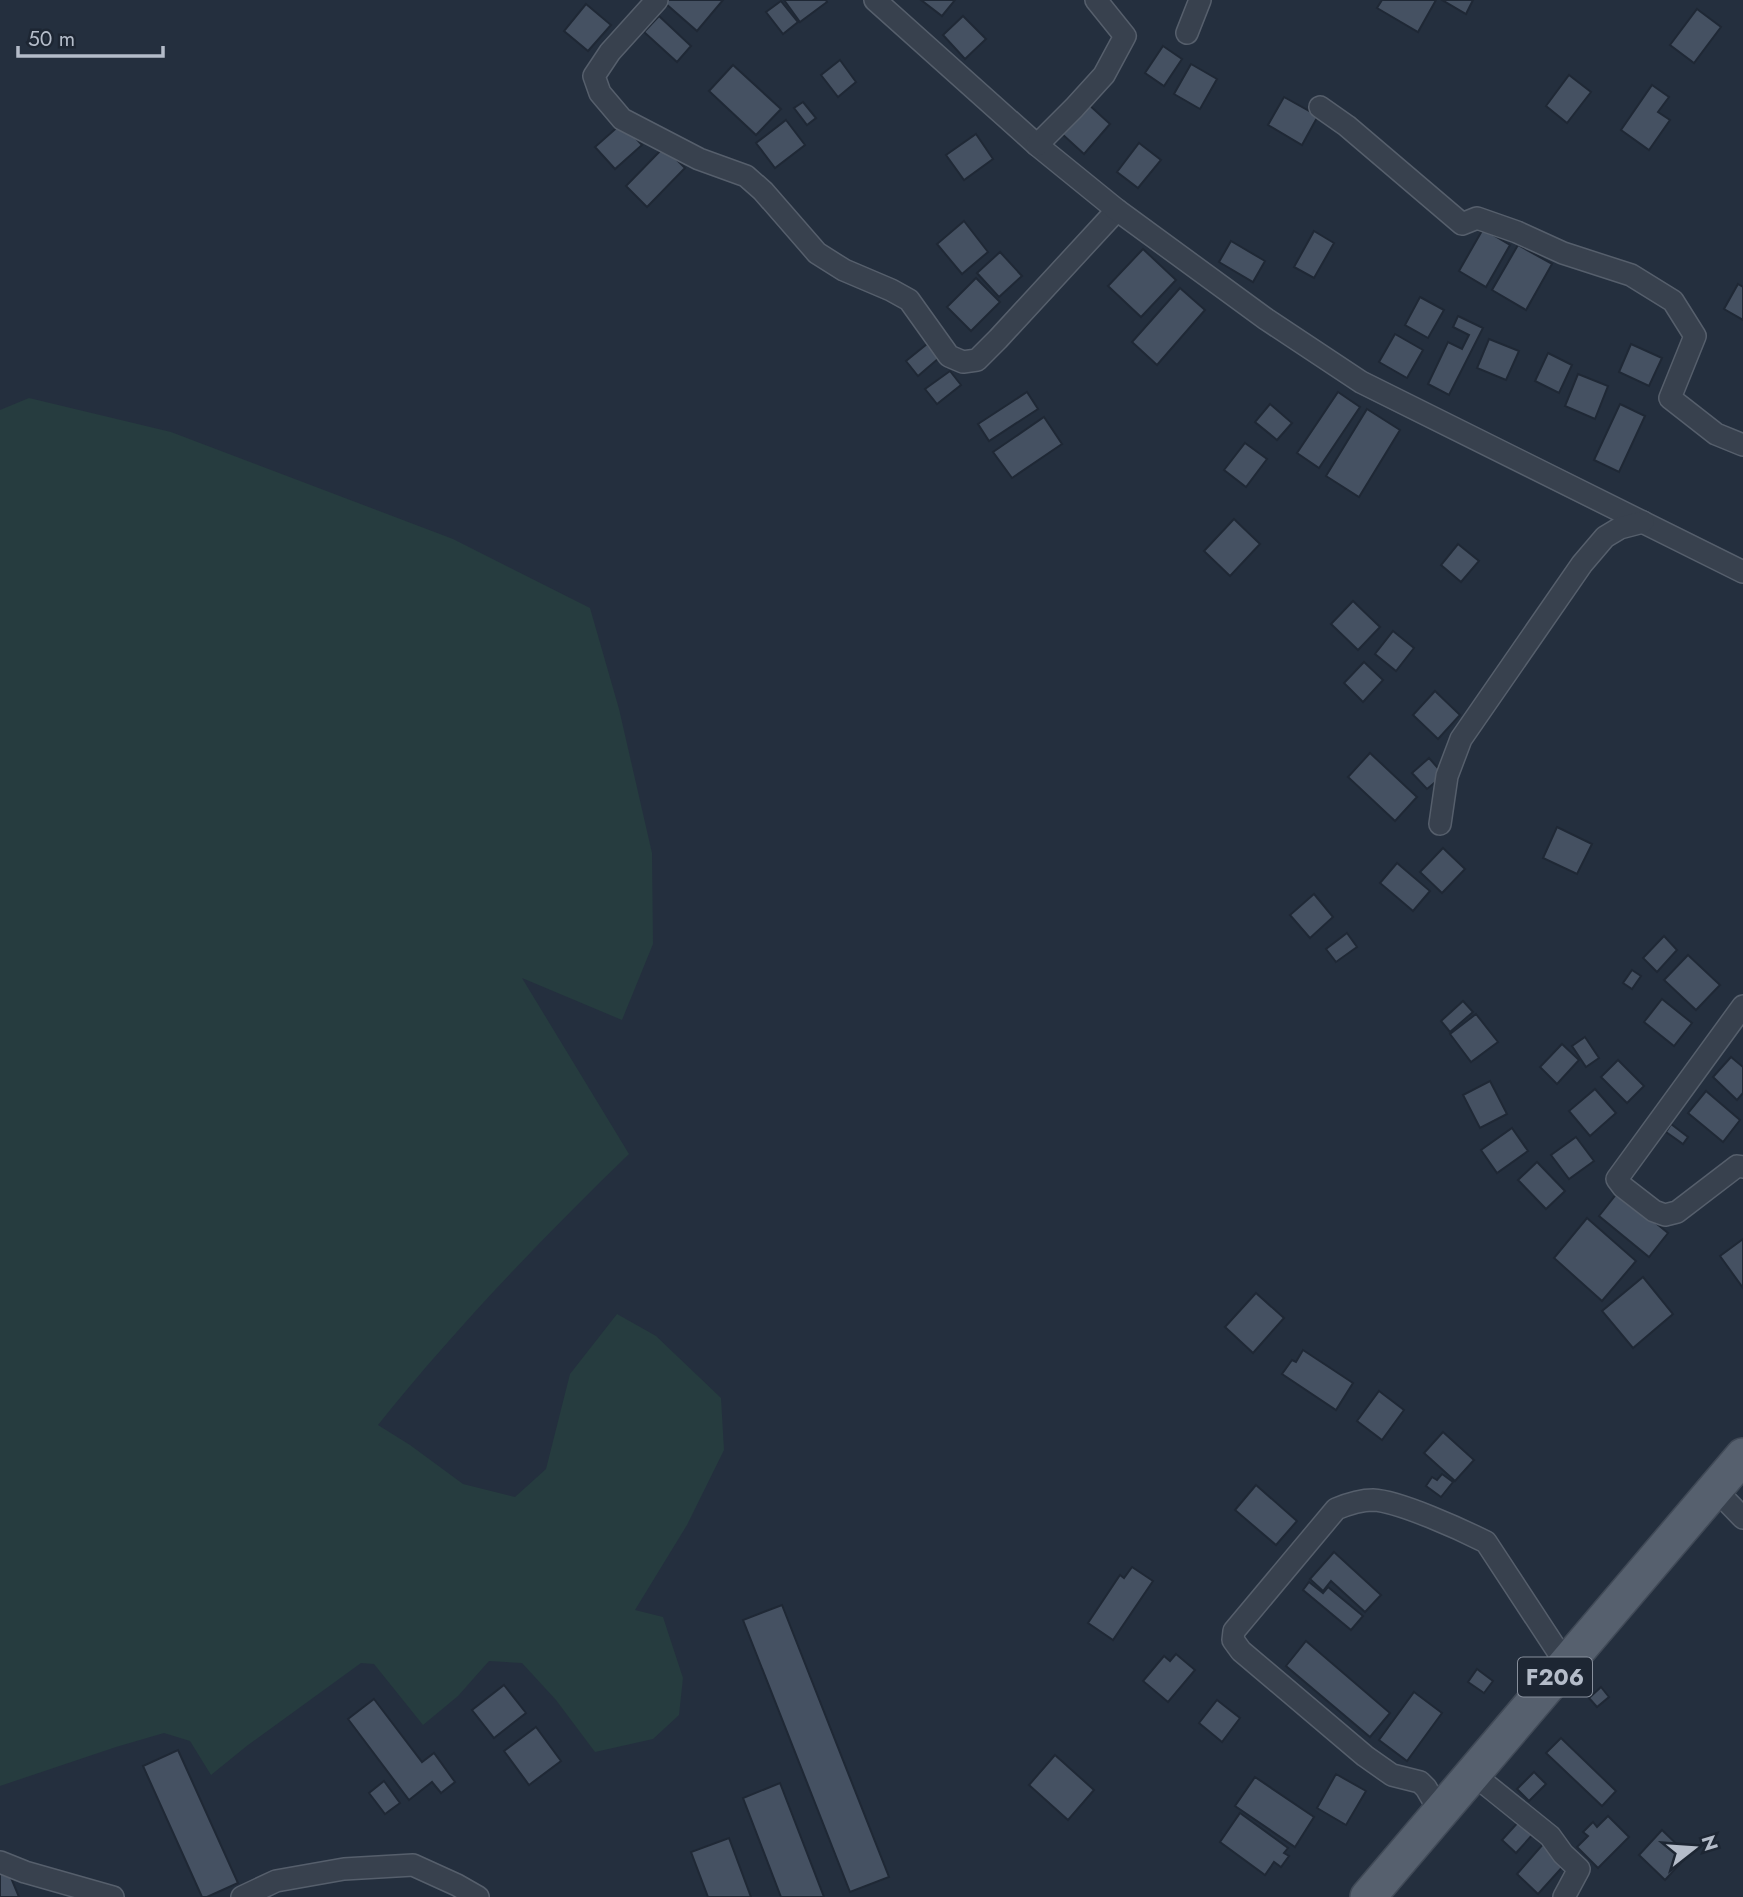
<svg xmlns="http://www.w3.org/2000/svg" width="1743" height="1897" font-family="Jost,sans-serif">
  <style>
    .green { fill: #263c3f }
    .building { fill: #455162; stroke: #1f2835; stroke-width: 2 }
    .lines { fill: none; stroke-linecap: round; stroke-linejoin: round }
    .minor-casing { stroke: #565f6c; stroke-width: 24 }
    .primary-casing { stroke: #414a57; stroke-width: 38 }
    .minor { stroke: #38414e; stroke-width: 21 }
    .primary { stroke: #56606e; stroke-width: 35 }
    .labels { text-anchor: middle; stroke-width: 5; stroke-linejoin: round; paint-order: stroke }
    .shield { fill: #1d2633; stroke: #878f9c; stroke-width: 2 }
    .shield-label { font-size: 23px; font-weight: bold; fill: #b4bcc9 }
  </style>
  <rect width="100%" height="100%" fill="#242f3e"/>
  <path class="green" d="M29,398L171,432L453,539L590,608L619,709L652,853L653,944L622,1020L522,978L629,1154C540,1240 455,1329 378,1425L410,1445L463,1484L515,1497L546,1469L570,1374L617,1314L656,1336L721,1398L724,1450L687,1525L635,1610L663,1617L683,1678L679,1715L653,1739L595,1752L556,1700L522,1663L489,1661L458,1696L423,1725L374,1664L361,1663L248,1745L211,1775L190,1741L164,1733L116,1747L0,1786V410Z"/>
  <g class="building">
    <path d="M667,0H723L697,31L665,3Z"/>
    <path d="M784,0H826L827,2L800,22Z"/>
    <path d="M921,0H955L942,16Z"/>
    <path d="M1382,0H1436L1418,32L1377,8Z"/>
    <path d="M1442,0H1473L1466,14Z"/>
    <path d="M781,1L798,22L783,34L766,12Z"/>
    <path d="M586,4L611,25L588,51L564,31Z"/>
    <path d="M1697,9L1721,27L1694,63L1670,45Z"/>
    <path d="M659,16L691,46L677,62L644,32Z"/>
    <path d="M963,16L986,39L965,59L943,35Z"/>
    <path d="M1163,46L1182,59L1164,86L1145,73Z"/>
    <path d="M840,60L856,82L838,97L821,75Z"/>
    <path d="M1191,64L1217,79L1200,109L1174,94Z"/>
    <path d="M733,65L781,109L756,135L709,91Z"/>
    <path d="M1569,75L1591,92L1567,123L1546,106Z"/>
    <path d="M1652,85L1669,97L1658,112L1670,120L1649,150L1621,130Z"/>
    <path d="M1284,97L1318,116L1302,145L1268,125Z"/>
    <path d="M803,102L816,118L807,125L794,108Z"/>
    <path d="M1087,103L1110,124L1084,154L1061,133Z"/>
    <path d="M786,120L805,145L775,168L756,143Z"/>
    <path d="M622,123L642,145L615,169L595,147Z"/>
    <path d="M976,134L993,159L964,180L946,155Z"/>
    <path d="M1139,143L1161,160L1138,188L1117,172Z"/>
    <path d="M664,147L685,168L647,207L626,186Z"/>
    <path d="M964,221L988,252L962,274L937,244Z"/>
    <path d="M1483,229L1510,245L1486,287L1459,271Z"/>
    <path d="M1314,231L1334,243L1314,278L1294,267Z"/>
    <path d="M1231,241L1265,261L1253,282L1219,262Z"/>
    <path d="M1518,245L1552,264L1526,310L1492,290Z"/>
    <path d="M1143,249L1176,280L1141,317L1108,286Z"/>
    <path d="M1000,252L1022,276L999,297L977,273Z"/>
    <path d="M976,278L1000,302L971,331L947,307Z"/>
    <path d="M1738,284L1743,287V320L1724,309Z"/>
    <path d="M1180,288L1205,310L1157,365L1132,342Z"/>
    <path d="M1420,297L1444,310L1428,338L1405,325Z"/>
    <path d="M1458,316L1483,328L1449,395L1428,384L1448,342L1462,349L1469,335L1453,327Z"/>
    <path d="M1395,334L1423,350L1407,378L1379,362Z"/>
    <path d="M1489,339L1519,351L1506,380L1477,368Z"/>
    <path d="M927,344L939,358L918,376L906,361Z"/>
    <path d="M1631,344L1662,358L1649,386L1619,372Z"/>
    <path d="M1548,353L1572,365L1559,393L1535,381Z"/>
    <path d="M950,371L961,385L937,404L925,389Z"/>
    <path d="M1578,374L1608,386L1595,419L1565,406Z"/>
    <path d="M1027,392L1038,409L989,441L978,424Z"/>
    <path d="M1338,392L1360,407L1319,468L1297,453Z"/>
    <path d="M1270,404L1292,423L1277,440L1255,422Z"/>
    <path d="M1620,404L1645,416L1619,472L1594,460Z"/>
    <path d="M1367,409L1400,430L1359,497L1326,476Z"/>
    <path d="M1044,417L1062,444L1012,478L993,452Z"/>
    <path d="M1245,443L1267,459L1246,487L1224,470Z"/>
    <path d="M1234,519L1260,544L1230,576L1204,551Z"/>
    <path d="M1458,544L1479,561L1461,582L1441,565Z"/>
    <path d="M1353,601L1380,627L1358,650L1331,624Z"/>
    <path d="M1393,631L1414,648L1396,671L1375,654Z"/>
    <path d="M1364,662L1383,680L1363,702L1344,683Z"/>
    <path d="M1435,691L1460,715L1438,739L1413,715Z"/>
    <path d="M1370,753L1417,797L1395,821L1348,777Z"/>
    <path d="M1429,758L1444,775L1427,789L1412,773Z"/>
    <path d="M1557,827L1592,844L1577,874L1543,858Z"/>
    <path d="M1443,848L1465,869L1442,893L1420,872Z"/>
    <path d="M1397,863L1430,891L1413,911L1380,883Z"/>
    <path d="M1314,894L1333,917L1310,938L1290,915Z"/>
    <path d="M1347,933L1357,947L1336,962L1326,949Z"/>
    <path d="M1664,936L1677,950L1657,972L1643,958Z"/>
    <path d="M1688,955L1720,985L1696,1010L1664,980Z"/>
    <path d="M1632,970L1641,976L1632,989L1623,983Z"/>
    <path d="M1662,999L1692,1023L1674,1046L1644,1022Z"/>
    <path d="M1463,1001L1473,1012L1450,1032L1441,1021Z"/>
    <path d="M1476,1014L1498,1042L1471,1062L1450,1034Z"/>
    <path d="M1585,1037L1599,1058L1586,1067L1572,1046Z"/>
    <path d="M1562,1044L1579,1060L1557,1084L1540,1067Z"/>
    <path d="M1731,1057L1743,1067V1093L1737,1100L1713,1077Z"/>
    <path d="M1618,1060L1644,1086L1627,1103L1601,1077Z"/>
    <path d="M1490,1081L1507,1114L1480,1128L1463,1095Z"/>
    <path d="M1595,1089L1616,1113L1590,1136L1569,1111Z"/>
    <path d="M1706,1091L1740,1120L1723,1142L1688,1113Z"/>
    <path d="M1671,1124L1688,1137L1683,1144L1666,1132Z"/>
    <path d="M1512,1128L1528,1151L1497,1173L1481,1150Z"/>
    <path d="M1576,1137L1594,1161L1569,1179L1551,1155Z"/>
    <path d="M1537,1162L1565,1191L1546,1209L1518,1180Z"/>
    <path d="M1618,1192L1668,1233L1649,1257L1599,1216Z"/>
    <path d="M1587,1218L1636,1261L1602,1301L1554,1258Z"/>
    <path d="M1743,1239V1288L1720,1256Z"/>
    <path d="M1643,1277L1673,1314L1633,1348L1602,1311Z"/>
    <path d="M1256,1293L1284,1318L1253,1353L1225,1327Z"/>
    <path d="M1303,1350L1353,1383L1336,1410L1282,1374L1292,1360L1296,1362Z"/>
    <path d="M1379,1391L1404,1410L1382,1440L1357,1421Z"/>
    <path d="M1443,1432L1474,1460L1455,1481L1424,1453Z"/>
    <path d="M1442,1474L1453,1482L1441,1497L1426,1486L1432,1477L1437,1480Z"/>
    <path d="M1256,1485L1297,1521L1276,1545L1235,1510Z"/>
    <path d="M1334,1552L1381,1595L1365,1612L1331,1581L1323,1591L1310,1579Z"/>
    <path d="M1132,1567L1153,1581L1113,1640L1088,1623L1120,1575L1124,1578Z"/>
    <path d="M1309,1582L1323,1593L1328,1587L1363,1616L1351,1630L1303,1590Z"/>
    <path d="M782,1605L889,1877L850,1892L743,1620Z"/>
    <path d="M1306,1641L1390,1713L1370,1737L1286,1666Z"/>
    <path d="M1176,1654L1195,1670L1168,1702L1143,1681L1164,1656L1170,1661Z"/>
    <path d="M1477,1669L1493,1681L1484,1693L1468,1682Z"/>
    <path d="M504,1685L526,1713L494,1738L472,1710Z"/>
    <path d="M1601,1687L1609,1697L1597,1707L1589,1698Z"/>
    <path d="M1414,1692L1442,1713L1407,1761L1379,1740Z"/>
    <path d="M374,1699L422,1762L434,1753L455,1782L441,1793L432,1782L409,1800L348,1719Z"/>
    <path d="M1217,1700L1240,1718L1222,1742L1199,1723Z"/>
    <path d="M536,1727L561,1761L529,1785L504,1751Z"/>
    <path d="M1561,1738L1616,1791L1602,1806L1546,1753Z"/>
    <path d="M178,1750L238,1883L207,1897H202L143,1766Z"/>
    <path d="M1055,1755L1094,1790L1068,1820L1029,1785Z"/>
    <path d="M1534,1772L1546,1784L1529,1801L1517,1789Z"/>
    <path d="M1336,1774L1366,1791L1346,1825L1317,1808Z"/>
    <path d="M1255,1777L1314,1817L1295,1847L1235,1806Z"/>
    <path d="M384,1781L400,1803L385,1814L369,1793Z"/>
    <path d="M780,1783L824,1897H781L743,1798Z"/>
    <path d="M1240,1813L1288,1848L1284,1853L1289,1856L1281,1867L1274,1862L1265,1875L1220,1842Z"/>
    <path d="M1608,1816L1629,1837L1598,1868L1577,1847L1588,1836L1583,1832L1593,1822L1597,1827Z"/>
    <path d="M1520,1820L1534,1833L1516,1853L1502,1840Z"/>
    <path d="M1662,1830L1688,1855L1665,1880L1639,1855Z"/>
    <path d="M729,1838L751,1897H708L691,1852Z"/>
    <path d="M1544,1843L1566,1863L1538,1894L1517,1874Z"/>
    <path d="M7,1868L19,1897H0V1871Z"/>
  </g>
  <g class="lines">
    <defs>
      <g id="minor">
        <path d="M657,0L610,52L594,76L600,93L622,119L699,159L746,176L763,191L817,253L844,270L891,290L909,300L949,356L963,362L977,360L998,339L1117,210"/>
        <path d="M875,0L1037,145L1117,210L1266,319L1361,382L1743,572"/>
        <path d="M1187,33L1200,0"/>
        <path d="M1320,107L1347,126L1462,224L1477,218L1517,232L1563,253L1631,275L1673,301L1695,336L1670,398L1716,434L1743,445"/>
        <path d="M1037,145L1074,108L1104,75L1125,36L1096,0"/>
        <path d="M1440,824L1447,776L1461,739L1582,564L1605,537L1620,528L1643,522"/>
        <path d="M1743,1006L1617,1179L1623,1187L1654,1211L1665,1215L1677,1212L1737,1166L1743,1167"/>
        <path d="M1715,1489L1743,1518"/>
        <path d="M1473,1774L1550,1836L1563,1854L1579,1869L1564,1897"/>
        <path d="M1440,1812L1426,1788L1420,1782L1392,1775L1365,1756L1241,1651L1233,1640L1234,1631L1336,1509C1348,1504 1360,1500 1373,1500C1399,1501 1462,1530 1486,1542L1566,1664"/>
        <path d="M0,1862L25,1872L113,1897"/>
        <path d="M242,1897L276,1881L344,1869L413,1865L457,1885L478,1897"/>
      </g>
      <path id="primary" d="M1368,1897L1743,1456"/>
    </defs>
    <use href="#minor" class="minor-casing"/>
    <use href="#primary" class="primary-casing"/>
    <use href="#minor" class="minor"/>
    <use href="#primary" class="primary"/>
  </g>
  <g class="labels">
    <rect class="shield" x="1518" y="1657.5" width="74" height="39" rx="5"/>
    <g class="shield-label">
      <text x="1555" y="1685">F206</text>
    </g>
  </g>
  <g transform="translate(1694 1848) rotate(73)" stroke="#1d2633" stroke-width="5" paint-order="stroke">
  <path d="M0-5L12 26L0 18L-12 26Z" fill="#b4bcc9"/>
  <text y="-10" font-size="19" font-weight="bold" text-anchor="middle" fill="#b4bcc9">N</text>
  </g>
  <path d="M18 46v10h145v-10" fill="none" stroke="#b4bcc9" stroke-width="3.5"/>
  <text x="28" y="46" font-size="21" fill="#b4bcc9" stroke="#1d2633" stroke-width="5" paint-order="stroke">50 m</text>
</svg>
